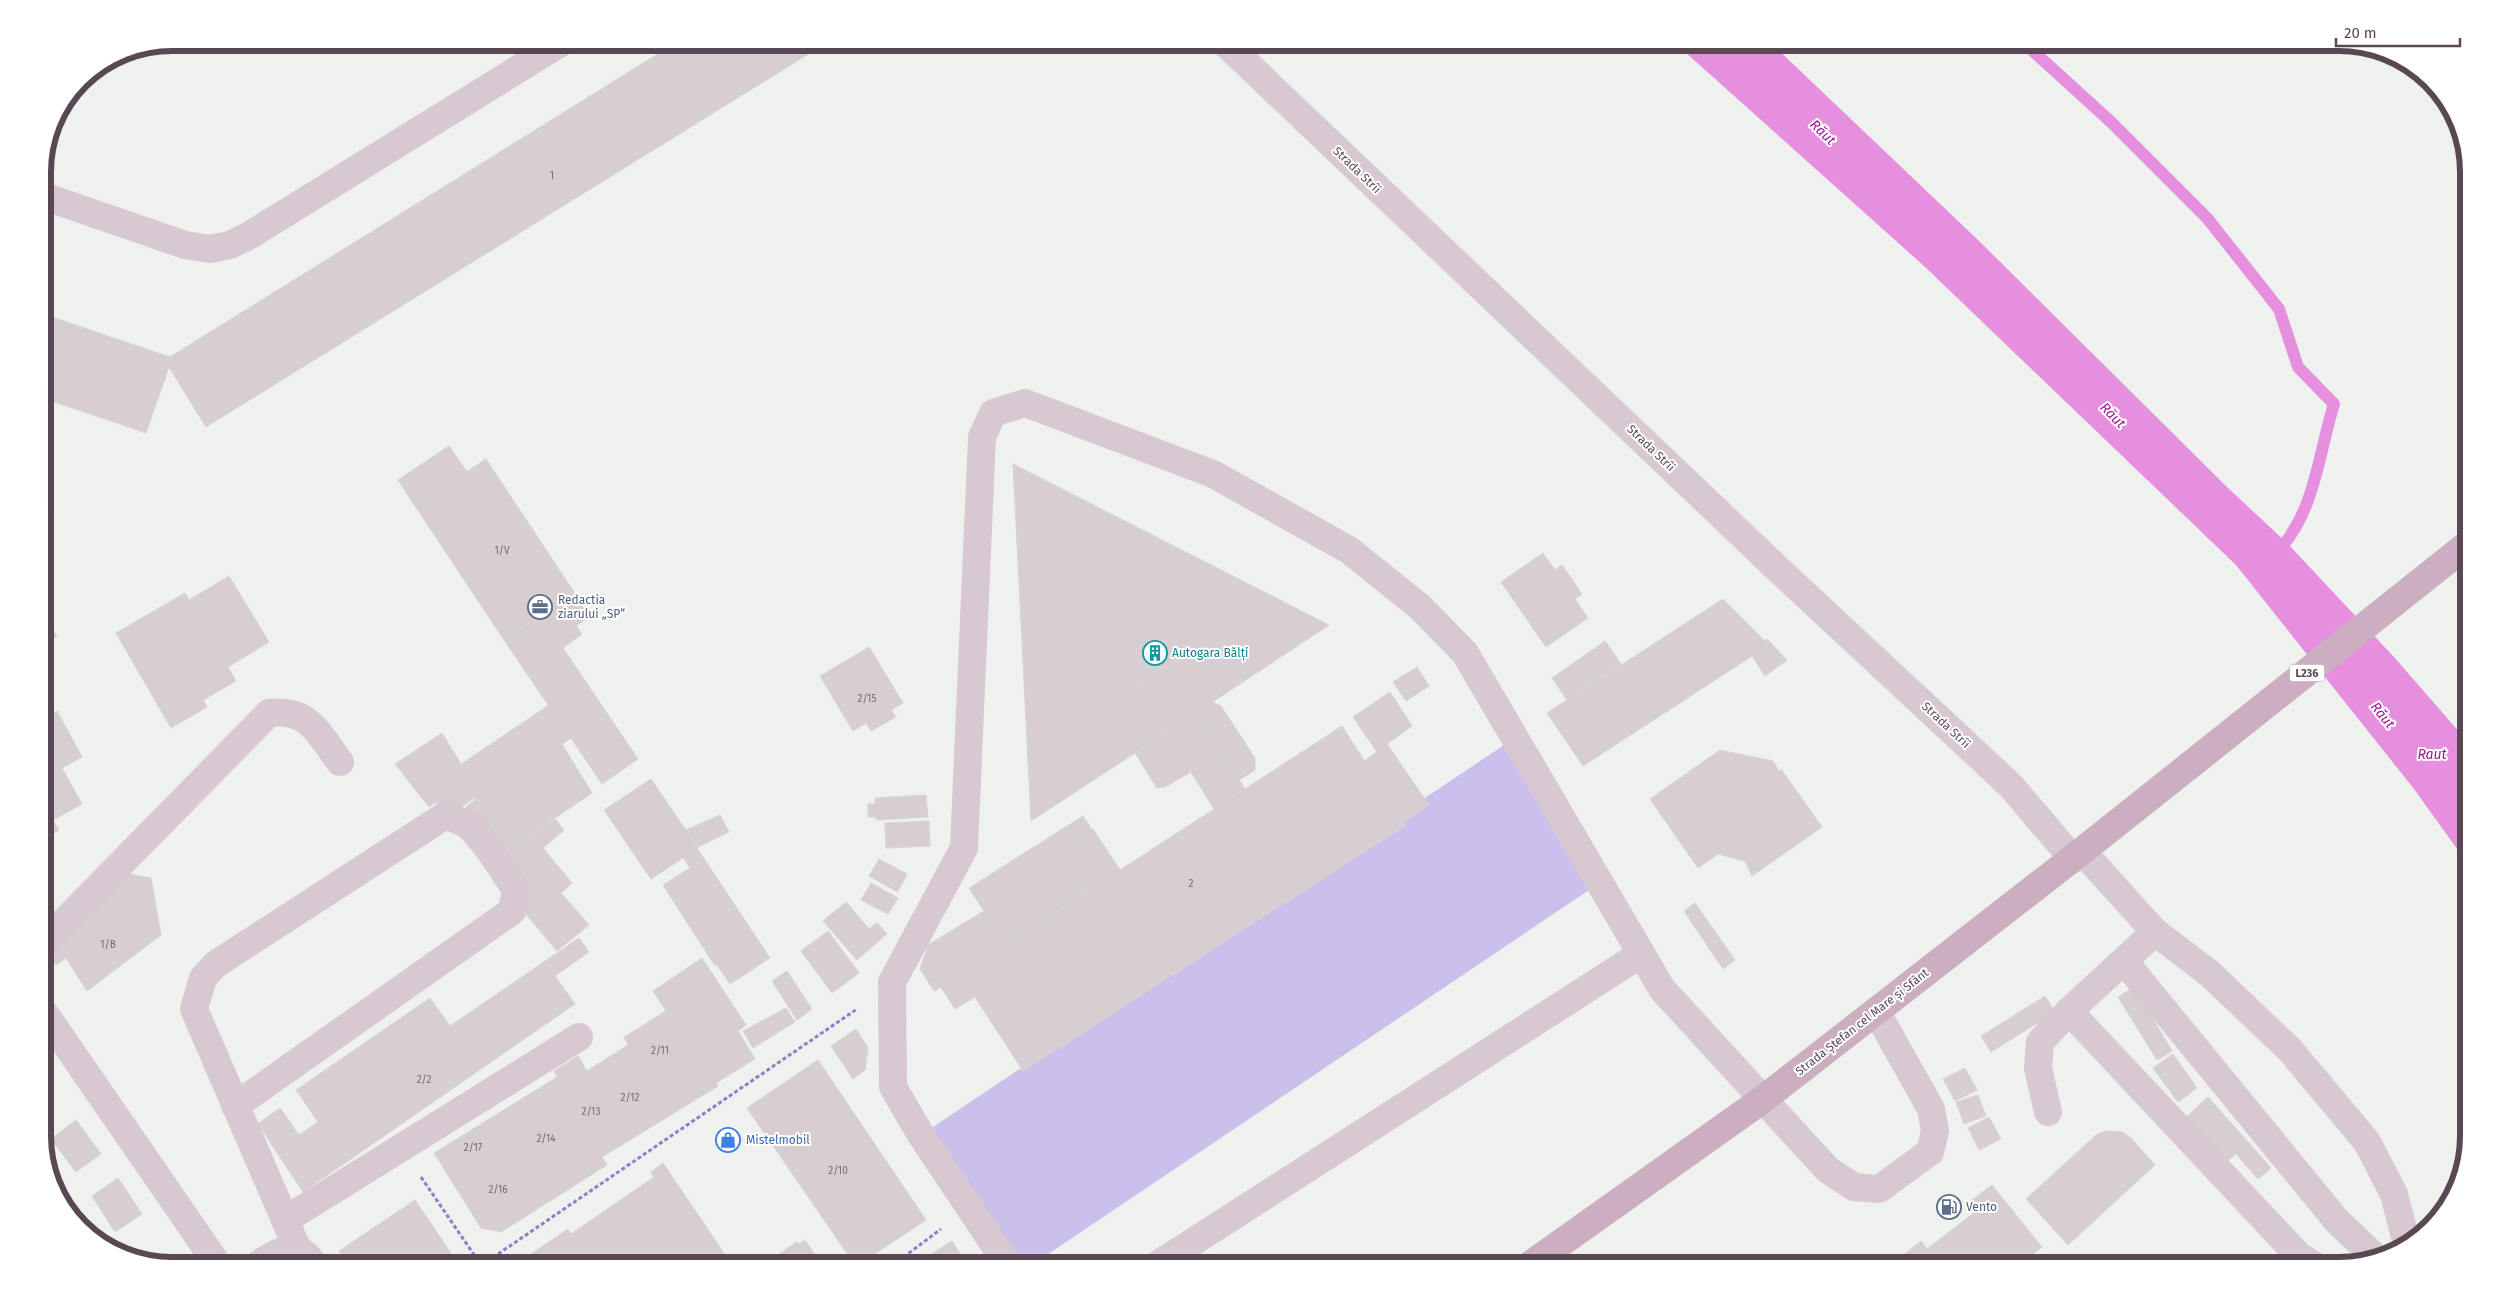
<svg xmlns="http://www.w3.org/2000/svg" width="2511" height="1308" font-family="'Fira Sans',sans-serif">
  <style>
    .green { fill: #cbbfec }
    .water { fill: #e68fde }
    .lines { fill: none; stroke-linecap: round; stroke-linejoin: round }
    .stream { stroke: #e68fde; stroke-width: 12 }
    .building { fill: #d6ced1; stroke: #d9d3d5 }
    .path { stroke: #9879c8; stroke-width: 3; stroke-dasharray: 4 2.5; stroke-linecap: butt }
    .minor { stroke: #d7c8d2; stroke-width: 28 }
    .major { stroke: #cbafc1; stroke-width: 28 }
    .labels { text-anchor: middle; stroke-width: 4; stroke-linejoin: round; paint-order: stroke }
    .number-label { font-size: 10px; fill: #796973 }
    .shield { fill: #fff; stroke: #8c7e87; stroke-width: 1 }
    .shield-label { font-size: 11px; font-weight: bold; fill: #5a4754 }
    .street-label { font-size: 12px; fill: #5a4754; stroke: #fff }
    .service-label { font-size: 12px; fill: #4e5e75; stroke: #fff; text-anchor: start }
    .culture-label { font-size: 12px; fill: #0d838f; stroke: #fff; text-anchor: start }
    .shop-label { font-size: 12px; fill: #366cbe; stroke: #fff; text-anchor: start }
    .water-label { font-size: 14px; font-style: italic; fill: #a01592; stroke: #fff }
    .rim { fill: none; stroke: #5a4754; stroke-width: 6 }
  </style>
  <rect width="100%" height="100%" fill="#eff1ee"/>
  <path class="green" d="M1519,735L1601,882L1032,1265H1008L921,1135Z"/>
  <path class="water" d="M1675,43H1771L1977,239L2228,488L2287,543L2394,657L2468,742V864L2414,789L2236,565L1924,266Z"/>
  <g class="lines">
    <path class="stream" d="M2023,42L2111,122L2207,218L2279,309L2298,367L2334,404C2318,455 2315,515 2275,554"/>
  </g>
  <g class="building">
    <path d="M677,42H828L206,427L169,367L146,433L43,398V314L170,357Z"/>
    <path d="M449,446L467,472L415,506L398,480Z"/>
    <path d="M486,459L574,592L504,640L415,506Z"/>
    <path d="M1013,464L1329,625L1196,713L1166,666L1136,684L1167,732L1031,821Z"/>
    <path d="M1543,553L1555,570L1562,565L1582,594L1575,599L1588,618L1546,647L1501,582Z"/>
    <path d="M229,576L269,642L228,667L189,600Z"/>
    <path d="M185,593L236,681L203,700L207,707L171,728L116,633Z"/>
    <path d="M573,593L589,617L576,626L582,634L563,648L638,759L602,784L504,640Z"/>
    <path d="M1723,599L1769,645L1583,766L1547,713Z"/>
    <path d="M47,623L57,636L43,646V625Z"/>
    <path d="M1767,639L1787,660L1765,676L1752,656L1769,645L1765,641Z"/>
    <path d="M1605,641L1621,664L1567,700L1552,678Z"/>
    <path d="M869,647L903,703L891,710L896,717L871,731L866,723L853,731L820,676Z"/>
    <path d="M1166,666L1245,789L1214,809L1136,684Z"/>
    <path d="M1417,667L1429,686L1406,701L1393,682Z"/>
    <path d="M1390,692L1412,726L1387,744L1429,805L1404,822L1364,761L1377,752L1353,717Z"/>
    <path d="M1212,702L1221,706L1255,758V770L1239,780L1196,713Z"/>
    <path d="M549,705L571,738L562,744L592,793L515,845L476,797L446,817L436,802L429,807L395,764L442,733L461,764Z"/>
    <path d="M57,711L82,757L62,768L82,804L53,820L59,830L43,839V719Z"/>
    <path d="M1342,726L1406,825L1023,1071L960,974L1086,893L1059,851L1093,829L1120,870Z"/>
    <path d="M1167,732L1191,772L1165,787L1157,788L1135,753Z"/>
    <path d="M1720,750L1773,761L1779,771L1781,769L1822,827L1752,876L1745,861L1718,854L1698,868L1650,799Z"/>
    <path d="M651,779L698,848L651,879L604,810Z"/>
    <path d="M926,795L928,817L876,820V817H868V804H875V798Z"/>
    <path d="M477,798L515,845L555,819L564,830L543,848L572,883L561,893L589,925L557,951L448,822Z"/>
    <path d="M720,815L729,832L698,847L686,830Z"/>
    <path d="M1083,816L1092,830L1059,851L1086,893L1006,945L969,888Z"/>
    <path d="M929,821L930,846L886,848L885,823Z"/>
    <path d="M697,848L770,958L730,984L717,965L715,966L663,885L690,868L683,857Z"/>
    <path d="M879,859L907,874L898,892L869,876Z"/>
    <path d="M124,873L151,878L161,935L87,991L66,958L56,965L48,951L54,942L92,914L88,908Z"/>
    <path d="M871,883L898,898L888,914L861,900Z"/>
    <path d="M846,902L869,929L877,923L887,934L857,960L823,921Z"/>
    <path d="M1695,903L1735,960L1723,969L1684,911Z"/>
    <path d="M984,911L1006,945L960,974L975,997L955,1009L941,987L934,991L920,969L928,945Z"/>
    <path d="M828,931L859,973L832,993L801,951Z"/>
    <path d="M579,938L589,952L555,976L575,1004L303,1192L258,1124L280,1108L299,1135L318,1122L296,1090L430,998L450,1026Z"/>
    <path d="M702,958L746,1025L738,1031L755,1059L716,1083L718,1086L602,1157L607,1165L501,1232L481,1228L434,1153L557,1077L554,1071L578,1056L587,1071L628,1045L624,1037L666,1011L653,991Z"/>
    <path d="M787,971L812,1009L797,1020L772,981Z"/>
    <path d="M2134,987L2172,1051L2157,1060L2118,997Z"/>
    <path d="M2045,996L2055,1012L1991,1052L1981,1036Z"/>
    <path d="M786,1008L795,1022L753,1048L743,1031Z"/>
    <path d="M856,1029L868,1048L865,1070L853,1079L831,1046Z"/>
    <path d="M2173,1054L2197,1088L2178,1102L2153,1068Z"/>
    <path d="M818,1060L926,1220L858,1265H855L747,1108Z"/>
    <path d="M1965,1068L1977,1090L1955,1101L1943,1079Z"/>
    <path d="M43,1072L53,1087L43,1093Z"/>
    <path d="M1978,1095L1986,1116L1964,1124L1956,1102Z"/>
    <path d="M2208,1097L2271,1168L2258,1179L2236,1154L2223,1165L2182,1121Z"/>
    <path d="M1989,1117L2001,1139L1979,1150L1968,1128Z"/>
    <path d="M76,1120L101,1154L76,1172L51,1139Z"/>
    <path d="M2105,1131L2122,1132L2131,1138L2155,1165L2068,1245L2026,1199L2096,1135Z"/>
    <path d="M663,1163L732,1265H515L568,1229L571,1234L654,1177L651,1172Z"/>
    <path d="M118,1178L142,1214L115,1232L92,1196Z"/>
    <path d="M1992,1185L2042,1247L2019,1265H1908L1901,1257L1921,1241L1927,1249L1975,1212L1968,1203Z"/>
    <path d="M415,1200L459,1265H349L339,1251Z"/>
    <path d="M805,1240L822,1265H772L776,1263L773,1258L797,1242L799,1244Z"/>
    <path d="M952,1241L967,1265H914Z"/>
  </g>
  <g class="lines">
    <g class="path">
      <path d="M421,1177L481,1265"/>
      <path d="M482,1265L857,1009"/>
      <path d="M893,1265L941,1229"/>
    </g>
    <g class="minor">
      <path d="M1224,42L1781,572L2011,786L2073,859"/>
      <path d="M43,196L185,245L210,249L230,245L250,235L562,42"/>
      <path d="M2082,851L2155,932L2209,973L2290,1050L2367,1142L2394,1194L2407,1245"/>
      <path d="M43,943L269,713C309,708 318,733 340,762"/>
      <path d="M2124,961L2337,1221L2374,1256"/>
      <path d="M43,1011L218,1265"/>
      <path d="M2069,1011L2299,1256L2314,1265"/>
      <path d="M235,1106L512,911L516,890L475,828L446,815L216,964L203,978L194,1009L298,1250"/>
      <path d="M2048,1112L2038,1068L2040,1042L2069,1011L2155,932"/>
      <path d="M285,1220L579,1037"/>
      <path d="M257,1265C278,1252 297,1237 314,1265"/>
      <path d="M1008,1265L921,1135L893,1087L892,982L964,848L982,437L993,413L1025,403L1213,474L1349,550L1420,607L1465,653L1662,989L1828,1170L1854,1187L1879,1189L1930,1152L1935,1131L1931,1109L1876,1011"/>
      <path d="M1157,1265L1641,954"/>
    </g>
    <path class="major" d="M1530,1265L1762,1100L2082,851L2468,544"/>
  </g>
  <defs>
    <symbol id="office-ring" viewBox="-11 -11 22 22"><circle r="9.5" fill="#fff" stroke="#5c6f8a" stroke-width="1.5"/><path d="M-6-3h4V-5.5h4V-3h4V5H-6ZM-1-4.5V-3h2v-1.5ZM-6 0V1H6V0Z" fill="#5c6f8a"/></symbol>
    <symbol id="building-ring" viewBox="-11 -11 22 22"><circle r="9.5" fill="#fff" stroke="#0f9aa8" stroke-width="1.5"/><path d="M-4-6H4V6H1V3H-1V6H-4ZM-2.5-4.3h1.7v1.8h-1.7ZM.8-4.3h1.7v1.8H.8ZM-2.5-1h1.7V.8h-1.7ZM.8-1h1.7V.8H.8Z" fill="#0f9aa8"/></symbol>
    <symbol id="shop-ring" viewBox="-11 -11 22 22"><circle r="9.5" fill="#fff" stroke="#3f7fe0" stroke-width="1.5"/><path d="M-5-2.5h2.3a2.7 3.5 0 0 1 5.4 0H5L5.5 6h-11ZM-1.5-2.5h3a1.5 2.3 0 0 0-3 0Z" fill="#3f7fe0"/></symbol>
    <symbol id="fuel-ring" viewBox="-11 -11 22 22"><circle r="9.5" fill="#fff" stroke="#5c6f8a" stroke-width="1.5"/><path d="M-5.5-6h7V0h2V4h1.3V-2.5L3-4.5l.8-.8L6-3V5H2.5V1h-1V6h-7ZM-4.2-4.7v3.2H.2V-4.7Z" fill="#5c6f8a"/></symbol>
  </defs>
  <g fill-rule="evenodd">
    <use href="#office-ring" x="526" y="593" width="28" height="28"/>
    <use href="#building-ring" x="1141" y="639" width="28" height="28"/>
    <use href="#shop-ring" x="714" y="1126" width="28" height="28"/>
    <use href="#fuel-ring" x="1935" y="1193" width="28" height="28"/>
  </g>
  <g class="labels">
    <g class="number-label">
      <text x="552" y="179">1</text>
      <text x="502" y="554">1/V</text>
      <text x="867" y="702">2/15</text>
      <text x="1191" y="887">2</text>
      <text x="108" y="948">1/B</text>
      <text x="660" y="1054">2/11</text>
      <text x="424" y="1083">2/2</text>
      <text x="630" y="1101">2/12</text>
      <text x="591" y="1115">2/13</text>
      <text x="546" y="1142">2/14</text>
      <text x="473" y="1151">2/17</text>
      <text x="838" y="1174">2/10</text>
      <text x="498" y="1193">2/16</text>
    </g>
    <rect class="shield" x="2289.5" y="664.5" width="35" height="17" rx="4"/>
    <g class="shield-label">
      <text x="2307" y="677">L236</text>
    </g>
    <g class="street-label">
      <text transform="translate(1357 170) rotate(44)" y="4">Strada Strîi</text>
      <text transform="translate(1651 448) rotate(44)" y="4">Strada Strîi</text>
      <text transform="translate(1946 725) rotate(43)" y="4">Strada Strîi</text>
      <text transform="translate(1862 1022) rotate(-38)" y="4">Strada Ștefan cel Mare și Sfânt</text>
    </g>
    <g class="service-label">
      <text x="558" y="604">Redactia<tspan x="558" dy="14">ziarului „SP“</tspan></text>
      <text x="1966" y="1211">Vento</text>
    </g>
    <g class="culture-label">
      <text x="1172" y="657">Autogara Bălți</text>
    </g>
    <g class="shop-label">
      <text x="746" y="1144">Mistelmobil</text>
    </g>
    <g class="water-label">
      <text transform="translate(1823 132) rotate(44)" y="5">Răut</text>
      <text transform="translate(2113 415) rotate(45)" y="5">Răut</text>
      <text transform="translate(2383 715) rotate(51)" y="5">Răut</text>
      <text x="2432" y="759">Raut</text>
    </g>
  </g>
  <path d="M0 0H2511V1308H0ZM172 51H2339A121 121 0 0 1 2460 172V1136A121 121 0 0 1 2339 1257H172A121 121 0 0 1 51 1136V172A121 121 0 0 1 172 51Z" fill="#fff" fill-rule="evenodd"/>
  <path class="rim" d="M172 51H2339A121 121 0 0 1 2460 172V1136A121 121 0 0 1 2339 1257H172A121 121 0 0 1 51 1136V172A121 121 0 0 1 172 51Z"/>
  <path d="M2336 38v8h124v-8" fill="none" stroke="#5a4754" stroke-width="2.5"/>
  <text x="2344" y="38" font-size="15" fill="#5a4754" stroke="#ffffff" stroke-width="4" paint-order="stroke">20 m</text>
</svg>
